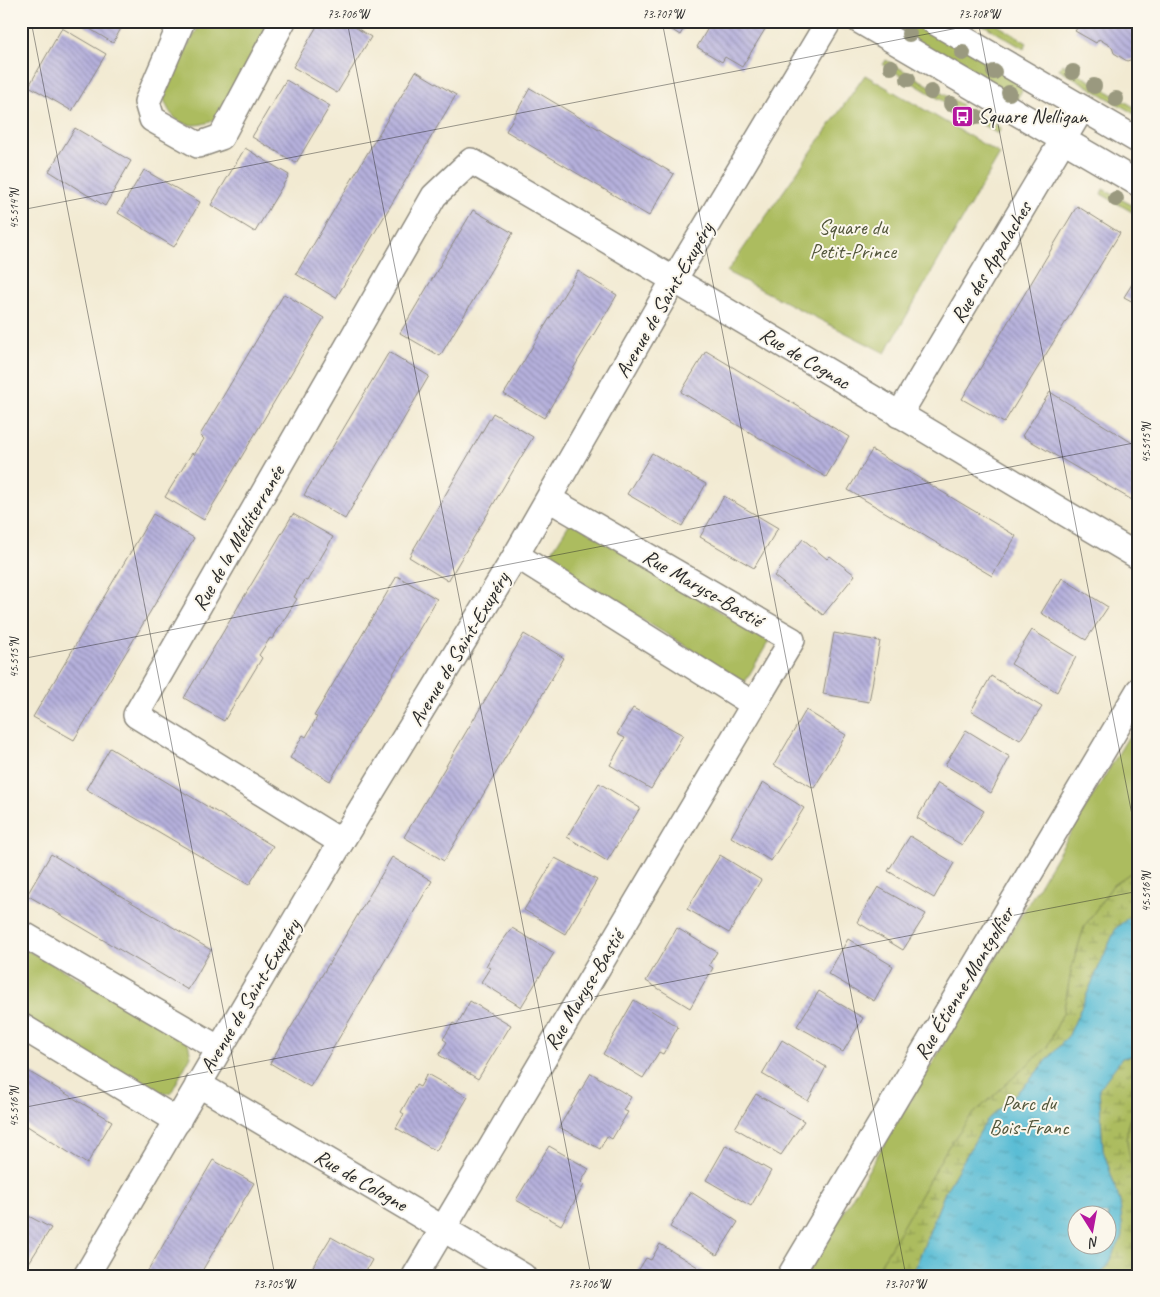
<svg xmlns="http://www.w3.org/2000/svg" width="1160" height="1297" font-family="Caveat,sans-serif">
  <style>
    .green { fill: #acbc5f; stroke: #6c7445; fill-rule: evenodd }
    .wetland { fill: url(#wetland-marsh); stroke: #6c7445 }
    .water { fill: url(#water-ripples); stroke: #407380; fill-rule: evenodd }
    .building { fill: url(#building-back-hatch) }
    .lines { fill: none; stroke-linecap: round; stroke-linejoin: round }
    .minor-casing { stroke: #8e8a7e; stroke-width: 28 }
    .minor { stroke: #fff; stroke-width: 25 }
    .tree { fill: #9a997f }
    .ticks { fill: none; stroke: #2b2b2b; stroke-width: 1; stroke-opacity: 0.45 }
    .labels { text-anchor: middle; stroke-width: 4; stroke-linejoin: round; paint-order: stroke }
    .poi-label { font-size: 21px; fill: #2b2b2b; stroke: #fbf7ec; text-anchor: start }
    .park-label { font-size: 21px; fill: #52563b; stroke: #fbf7ec }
    .street-label { font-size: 21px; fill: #2b2b2b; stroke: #fbf7ec }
    .neatline { fill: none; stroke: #2b2b2b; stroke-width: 2 }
    .ticks-label { font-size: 12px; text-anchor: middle; fill: #2b2b2b }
  </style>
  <defs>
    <pattern id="wetland-marsh" width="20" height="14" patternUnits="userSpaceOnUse" patternTransform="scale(1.25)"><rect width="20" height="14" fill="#acbc5f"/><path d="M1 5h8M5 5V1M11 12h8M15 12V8" fill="none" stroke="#8c994f"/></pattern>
    <pattern id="water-ripples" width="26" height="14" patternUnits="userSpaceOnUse" patternTransform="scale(1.25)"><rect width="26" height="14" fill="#56bbd4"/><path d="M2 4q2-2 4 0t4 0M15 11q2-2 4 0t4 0" fill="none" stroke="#4798ac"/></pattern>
    <pattern id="building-back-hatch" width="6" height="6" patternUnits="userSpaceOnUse" patternTransform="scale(1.25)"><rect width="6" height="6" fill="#b5b0dc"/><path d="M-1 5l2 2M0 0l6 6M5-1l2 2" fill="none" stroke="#938fb3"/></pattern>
  </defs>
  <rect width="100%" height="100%" fill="#fbf7ec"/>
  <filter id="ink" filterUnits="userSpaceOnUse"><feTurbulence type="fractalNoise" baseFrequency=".02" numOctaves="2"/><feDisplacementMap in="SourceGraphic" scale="10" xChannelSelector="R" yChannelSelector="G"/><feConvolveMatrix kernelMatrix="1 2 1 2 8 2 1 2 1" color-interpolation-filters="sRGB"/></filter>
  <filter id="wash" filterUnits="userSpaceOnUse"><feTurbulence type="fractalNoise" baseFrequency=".0096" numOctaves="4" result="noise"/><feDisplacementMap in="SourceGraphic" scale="20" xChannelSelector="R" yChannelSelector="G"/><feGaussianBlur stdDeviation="1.12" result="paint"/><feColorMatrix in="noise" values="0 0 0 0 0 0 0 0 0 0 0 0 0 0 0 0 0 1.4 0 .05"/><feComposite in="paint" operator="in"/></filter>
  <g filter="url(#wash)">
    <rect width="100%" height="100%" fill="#f2ead2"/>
    <g class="green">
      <path d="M202,21H273L219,118C188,133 169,124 162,91Z"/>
      <path d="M909,21H921L1026,83L1015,103L900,36Z"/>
      <path d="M977,21H991L1027,43L1024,49Z"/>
      <path d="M886,60L962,105L959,111L883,65Z"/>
      <path d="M1062,64L1139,110V111L1136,115L1059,69Z"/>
      <path d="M865,75L1000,154L885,353L727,272Z"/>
      <path d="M969,109L1001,128L998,134L966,115Z"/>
      <path d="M1103,189L1139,209V216L1101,194Z"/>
      <path d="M571,521L769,641L745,682L546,561Z"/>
      <path d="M1139,719V1276H805ZM1078,1214H1108V1244H1078Z"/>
      <path d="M23,948L187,1038L191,1056L171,1093L151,1094L21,1017V949Z"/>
    </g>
    <g class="wetland">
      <path d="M1139,867V909L1116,928L1069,1035L1028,1082L987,1120L945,1192L912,1276H874L948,1147L970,1117L1047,1047L1063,1013L1072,967L1084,927L1113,885Z"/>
      <path d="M1139,1054V1108C1113,1125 1137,1174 1139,1199C1141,1225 1140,1251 1132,1276H1096L1104,1271L1120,1202L1103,1150L1099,1088L1122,1058Z"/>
    </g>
    <path class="water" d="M1139,909V1054L1122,1058L1099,1089L1103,1150L1120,1202L1123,1236L1104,1271L1096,1276H912L945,1192L987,1120L1028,1082L1069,1035L1116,928ZM1078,1214H1108V1244H1078Z"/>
    <g id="blocks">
      <g class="building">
        <path d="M77,21H125L113,43Z"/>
        <path d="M320,21H345L371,37L337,93L293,67Z"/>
        <path d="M658,21H688L680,35Z"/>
        <path d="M712,21H759L767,26L742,67L725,57L722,62L697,47Z"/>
        <path d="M1068,21H1139V63L1133,59L1127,61L1114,53L1112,47L1099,39L1096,43L1075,31L1078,27Z"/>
        <path d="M62,28L106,54L72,111L29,86Z"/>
        <path d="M416,71L456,95L336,298L296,274Z"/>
        <path d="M286,80L330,106L296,163L252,137Z"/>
        <path d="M530,88L674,174L649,216L506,131Z"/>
        <path d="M75,128L131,161L105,206L49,171Z"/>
        <path d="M245,148L289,175L255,232L211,205Z"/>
        <path d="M144,170L200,202L174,247L118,213Z"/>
        <path d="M1077,206L1120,233L1004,423L962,399Z"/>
        <path d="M473,210L513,233L440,356L400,333Z"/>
        <path d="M578,271L617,295L544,418L504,394Z"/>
        <path d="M1139,273V305L1124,297Z"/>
        <path d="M284,294L324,318L204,520L165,497L192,453L194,455L204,439L200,435Z"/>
        <path d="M706,351L849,437L826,477L681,392Z"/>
        <path d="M389,352L429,376L345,519L304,495Z"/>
        <path d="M1050,392L1139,447V504L1022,436Z"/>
        <path d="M493,413L533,437L448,581L409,557Z"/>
        <path d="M872,450L1016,536L992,576L848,490Z"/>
        <path d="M652,453L706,484L682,526L627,494Z"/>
        <path d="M724,496L778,528L754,568L700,537Z"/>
        <path d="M153,514L194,538L74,740L33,717Z"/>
        <path d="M293,514L333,537L307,581L304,580L294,597L297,599L272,639L270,638L259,655L262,658L224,721L184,698Z"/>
        <path d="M803,539L827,559L830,556L855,575L823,615L774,576Z"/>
        <path d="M397,576L437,599L330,781L290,758L303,735L306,737L317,717L314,716Z"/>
        <path d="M1062,578L1108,607L1086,640L1041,613Z"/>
        <path d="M1032,630L1076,657L1057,692L1011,664Z"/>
        <path d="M834,633L880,641L869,702L823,694Z"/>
        <path d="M524,634L564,658L444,861L404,837Z"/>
        <path d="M991,676L1042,707L1020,740L971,711Z"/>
        <path d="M633,708L683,735L651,789L610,765L625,738L617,734Z"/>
        <path d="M806,710L846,735L814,788L774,765Z"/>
        <path d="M966,730L1010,757L991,793L945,765Z"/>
        <path d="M110,748L273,846L249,885L86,789Z"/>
        <path d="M763,782L804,808L771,861L731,837Z"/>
        <path d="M599,783L640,808L607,861L567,837Z"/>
        <path d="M938,783L984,811L962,845L917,818Z"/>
        <path d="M910,836L954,863L934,898L888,871Z"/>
        <path d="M51,854L211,950L188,990L27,895Z"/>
        <path d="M720,855L761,880L729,933L687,909Z"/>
        <path d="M392,857L432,881L310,1087L270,1063Z"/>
        <path d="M555,858L597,880L565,934L524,910Z"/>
        <path d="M878,887L926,914L903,950L857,922Z"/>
        <path d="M512,928L554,953L521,1007L481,982L490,968L486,966L493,954Z"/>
        <path d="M677,928L717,952L709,965L713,968L690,1008L646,981Z"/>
        <path d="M848,939L893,966L874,1001L828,974Z"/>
        <path d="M819,991L863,1018L843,1052L797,1026Z"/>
        <path d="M634,1000L678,1027L663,1054L659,1052L643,1078L603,1054Z"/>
        <path d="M470,1001L511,1025L478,1079L439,1055L447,1042L443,1039L453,1023L457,1025Z"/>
        <path d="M782,1040L826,1067L808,1101L762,1074Z"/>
        <path d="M21,1067L112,1121L87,1164L21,1122Z"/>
        <path d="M591,1073L631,1097L623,1110L628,1112L612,1139L607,1136L600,1149L559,1127Z"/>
        <path d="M427,1074L468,1097L436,1151L396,1128L404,1114L401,1112L416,1085L420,1087Z"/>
        <path d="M756,1094L804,1121L781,1155L735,1128Z"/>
        <path d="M726,1145L771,1171L751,1206L706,1180Z"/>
        <path d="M549,1146L589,1169L581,1182L584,1185L561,1225L516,1200Z"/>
        <path d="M213,1160L254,1183L199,1276H145Z"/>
        <path d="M691,1192L738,1222L717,1255L670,1227Z"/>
        <path d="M21,1212L51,1228L25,1269L21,1267Z"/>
        <path d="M331,1237L372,1260L363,1276H307Z"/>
        <path d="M660,1244L706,1272L703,1276H635L646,1258L651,1260Z"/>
      </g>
    </g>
  </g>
  <g filter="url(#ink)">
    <use href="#blocks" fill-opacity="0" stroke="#8e8a7e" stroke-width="1"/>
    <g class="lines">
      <defs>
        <g id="minor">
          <path d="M182,21L147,102L152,119L198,145L221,137L283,21"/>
          <path d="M860,21L1139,184"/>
          <path d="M933,21L1139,141"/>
          <path d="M899,415L1082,108"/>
          <path d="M516,555L753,704"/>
          <path d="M341,842L136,715L434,196L471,161C695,290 916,425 1139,557"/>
          <path d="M21,933L218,1048"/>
          <path d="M21,1026L178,1121"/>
          <path d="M198,1084L523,1276"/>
          <path d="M86,1276L341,842L516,555L675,278L829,21"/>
          <path d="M415,1276L792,640L549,499"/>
          <path d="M790,1276L1139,690"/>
        </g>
      </defs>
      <use href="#minor" class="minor-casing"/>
      <use href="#minor" class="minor"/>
    </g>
    <g class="tree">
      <circle cx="909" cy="34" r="8"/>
      <circle cx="963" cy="53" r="8"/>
      <circle cx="891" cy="67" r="8"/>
      <circle cx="994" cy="72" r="8"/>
      <circle cx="1073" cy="72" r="8"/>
      <circle cx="908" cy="79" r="8"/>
      <circle cx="1094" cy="86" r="8"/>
      <circle cx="931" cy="92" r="8"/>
      <circle cx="1009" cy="93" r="8"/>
      <circle cx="1116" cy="99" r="8"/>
      <circle cx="951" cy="104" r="8"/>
      <circle cx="977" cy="117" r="8"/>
      <circle cx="1116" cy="199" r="8"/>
    </g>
  </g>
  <path class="ticks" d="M31,21L275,1276M347,21L591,1276M662,21L906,1276M978,21L1139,851M21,210L994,21M21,659L1139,442M21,1108L1139,891"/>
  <defs>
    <symbol id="bus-square" viewBox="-11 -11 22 22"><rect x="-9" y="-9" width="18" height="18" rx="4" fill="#b5179e" stroke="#fbf7ec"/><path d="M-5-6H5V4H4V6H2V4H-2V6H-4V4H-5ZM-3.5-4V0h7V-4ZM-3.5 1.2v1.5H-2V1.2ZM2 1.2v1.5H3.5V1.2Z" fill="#fff"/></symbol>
  </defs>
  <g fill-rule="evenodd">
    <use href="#bus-square" x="950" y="104" width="25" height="25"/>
  </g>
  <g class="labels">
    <g class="poi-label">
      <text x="978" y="123">Square Nelligan</text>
    </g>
    <g class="park-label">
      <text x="853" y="234">Square du<tspan x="853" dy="24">Petit-Prince</tspan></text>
      <text x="1029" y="1110">Parc du<tspan x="1029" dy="24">Bois-Franc</tspan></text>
    </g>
    <g class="street-label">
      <text transform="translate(991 262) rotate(-59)" y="7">Rue des Appalaches</text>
      <text transform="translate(664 300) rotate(-60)" y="7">Avenue de Saint-Exupéry</text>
      <text transform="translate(805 358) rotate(31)" y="7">Rue de Cognac</text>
      <text transform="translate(238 538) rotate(-60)" y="7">Rue de la Méditerranée</text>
      <text transform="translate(703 588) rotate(30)" y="7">Rue Maryse-Bastié</text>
      <text transform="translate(459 649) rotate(-59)" y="7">Avenue de Saint-Exupéry</text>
      <text transform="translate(964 983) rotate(-59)" y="7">Rue Étienne-Montgolfier</text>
      <text transform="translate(584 990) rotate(-59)" y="7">Rue Maryse-Bastié</text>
      <text transform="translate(250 996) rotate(-59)" y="7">Avenue de Saint-Exupéry</text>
      <text transform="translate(361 1180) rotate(30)" y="7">Rue de Cologne</text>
    </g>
  </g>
  <rect width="1160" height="1297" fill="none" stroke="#fbf7ec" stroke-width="55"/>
  <g transform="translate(1092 1230) rotate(169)"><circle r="24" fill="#fbf7ec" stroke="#a8a59f"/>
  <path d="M0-4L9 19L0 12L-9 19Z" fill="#b5179e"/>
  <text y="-8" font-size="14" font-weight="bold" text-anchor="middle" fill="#2b2b2b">N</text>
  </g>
  <rect x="28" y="28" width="1104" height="1242" class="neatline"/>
  <g class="ticks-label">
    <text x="348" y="18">73.706°W</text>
    <text x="663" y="18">73.707°W</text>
    <text x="979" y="18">73.708°W</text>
    <text transform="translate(14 209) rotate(-90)" y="4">45.514°N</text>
    <text transform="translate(1146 443) rotate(-90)" y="4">45.515°N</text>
    <text transform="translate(14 658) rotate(-90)" y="4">45.515°N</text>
    <text transform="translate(1146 892) rotate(-90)" y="4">45.516°N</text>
    <text transform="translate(14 1107) rotate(-90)" y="4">45.516°N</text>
    <text x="274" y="1288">73.705°W</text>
    <text x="589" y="1288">73.706°W</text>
    <text x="905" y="1288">73.707°W</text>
  </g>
</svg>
